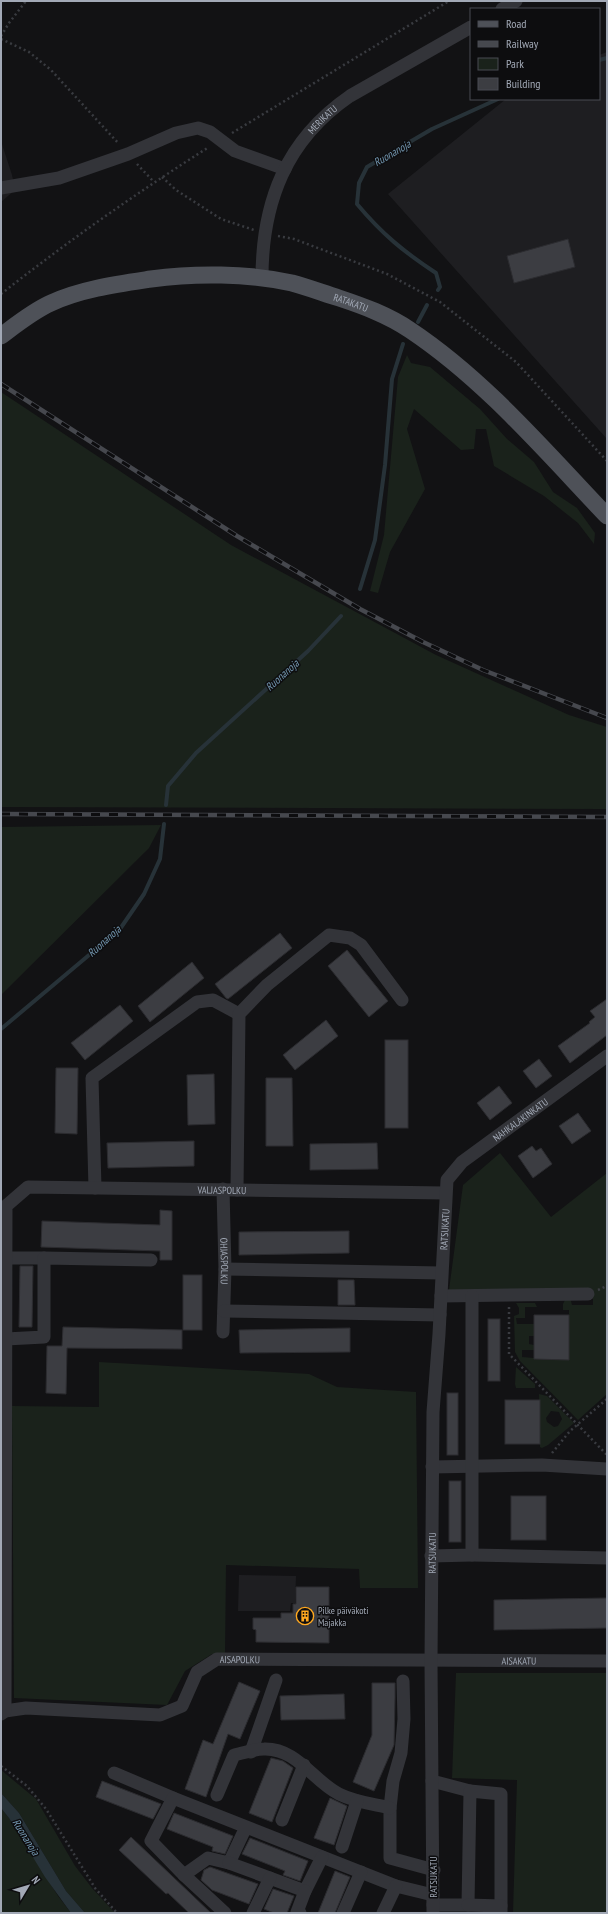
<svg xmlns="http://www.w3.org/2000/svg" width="608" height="1914" font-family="'PT Sans Narrow',sans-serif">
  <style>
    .built { fill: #1e1e21 }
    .green { fill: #1a221b; fill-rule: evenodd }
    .water { fill: #273238 }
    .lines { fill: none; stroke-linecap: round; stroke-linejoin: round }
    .stream { stroke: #273238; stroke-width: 4 }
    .building { fill: #3c3d42; stroke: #2c2c30 }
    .path { stroke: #393b40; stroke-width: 2.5; stroke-dasharray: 2 3; stroke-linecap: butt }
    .minor { stroke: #333439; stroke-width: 13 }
    .major { stroke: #4e5158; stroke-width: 17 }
    .rail-casing { stroke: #46484e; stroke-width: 4.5 }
    .rail { stroke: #0d0d0f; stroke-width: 3; stroke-dasharray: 9; stroke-linecap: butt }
    .labels { text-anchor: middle; stroke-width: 3; stroke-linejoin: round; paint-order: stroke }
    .street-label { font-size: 10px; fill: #a2a9b6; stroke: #0d0d0f }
    .poi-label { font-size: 10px; fill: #a2a9b6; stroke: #0d0d0f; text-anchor: start }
    .water-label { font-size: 11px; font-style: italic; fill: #769ab4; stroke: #0d0d0f }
  </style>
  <rect width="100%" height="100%" fill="#121214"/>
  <g class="built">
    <path d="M607,52V439L388,194L506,99H599V55Z"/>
    <path d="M1,141L12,175L15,190L1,202Z"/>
    <path d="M239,1575L296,1576L295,1603H291L290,1611H238Z"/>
  </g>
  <g class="green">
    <path d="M407,355L411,363L430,367L480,409L507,439L534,462L553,492L577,508L595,533L594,544L578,523L544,496L494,466L486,429H476L474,449L461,450L414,409L407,429L425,489L390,552L378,593L370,591L384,535L398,377Z"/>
    <path d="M1,392L231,545L436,655L569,715L607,727V809L1,807Z"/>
    <path d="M161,825L149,848L1,995V827Z"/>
    <path d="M500,1153L551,1217L607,1173V1394L578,1420L520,1361L515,1352L514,1316L519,1314V1308L516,1303H535L537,1307H525V1318H516L517,1324H534V1336H529V1344L534,1345V1350H522V1357L534,1358V1359L568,1360L569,1310H563V1304L566,1298L570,1297L572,1305H593V1289L449,1290L463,1185Z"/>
    <path d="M99,1362L309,1374L337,1387L416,1392L418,1588H360L359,1569L226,1565L225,1654H212L185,1671L167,1705L14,1698L12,1406L99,1407Z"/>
    <path d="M516,1367L535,1384V1388H516L515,1384Z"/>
    <path d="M539,1394L547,1396L574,1423L548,1445L542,1448L540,1447ZM551,1411L559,1412L562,1419L558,1426L554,1427L547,1422L546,1418Z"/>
    <path d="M456,1673H607V1913H513L517,1780L452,1778Z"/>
    <path d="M1,1770L36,1799L75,1866L92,1888L115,1913H85L66,1891L19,1813L1,1793Z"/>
    <path d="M1,1808L9,1818L58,1896L71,1913H1Z"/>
  </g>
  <path class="water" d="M1,1793L19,1813L66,1891L85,1913H71L45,1877L9,1818L1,1808Z"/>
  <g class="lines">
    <g class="stream">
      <path d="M599,60L607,58"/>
      <path d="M438,290L440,287L436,273C404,252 382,234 357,204L359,183L367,167L432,129L498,99"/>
      <path d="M418,322L427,305"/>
      <path d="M360,589L375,540L385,465L392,379L403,344"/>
      <path d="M166,805L168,786L196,753L308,651L341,616"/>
      <path d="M1,1029L120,929L144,894L160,859L164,824"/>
    </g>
  </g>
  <g class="building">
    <path d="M568,239L575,267L514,283L507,256Z"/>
    <path d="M280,933L292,948L228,999L226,998L215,984Z"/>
    <path d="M347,950L388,1001L369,1017L328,966Z"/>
    <path d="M192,962L204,978L150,1022L138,1006Z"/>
    <path d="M607,999V1035L570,1063L558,1046L590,1023L589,1022L595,1017L590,1011Z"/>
    <path d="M120,1005L133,1021L85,1060L71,1043Z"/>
    <path d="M326,1020L338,1036L295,1070L283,1055Z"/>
    <rect x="385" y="1040" width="23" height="88"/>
    <path d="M539,1059L552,1076L536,1088L523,1071Z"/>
    <path d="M56,1068H78L77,1134L55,1133Z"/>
    <path d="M214,1074L215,1124L188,1125L187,1075Z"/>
    <path d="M266,1078H292L293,1146H266Z"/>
    <path d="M499,1086L512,1103L490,1120L477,1103Z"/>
    <path d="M578,1113L591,1131L572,1144L559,1126Z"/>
    <path d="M194,1141V1166L108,1168L107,1143Z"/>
    <path d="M377,1143L378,1169L310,1170V1144Z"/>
    <path d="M532,1146L536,1151L541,1148L552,1164L533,1178L518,1156Z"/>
    <path d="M160,1210L172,1211V1260H160V1251L41,1247L42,1221L160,1225Z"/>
    <path d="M349,1231V1253L239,1255V1232Z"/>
    <path d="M20,1266H33L32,1327H19Z"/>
    <rect x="183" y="1275" width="19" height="55"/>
    <path d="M338,1280H354L355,1305H338Z"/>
    <path d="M534,1315H569V1360L534,1359Z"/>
    <rect x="488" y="1319" width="12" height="62"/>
    <path d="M63,1327L182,1330V1349L67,1348L66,1394L46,1393L47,1346H62Z"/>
    <path d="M350,1328V1352L240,1353L239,1330Z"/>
    <rect x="447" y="1393" width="11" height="62"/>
    <rect x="505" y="1400" width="35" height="44"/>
    <rect x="449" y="1481" width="12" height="61"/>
    <rect x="511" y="1496" width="35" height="44"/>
    <path d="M296,1587H329V1643L256,1642V1630L253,1629V1618H281V1613H293V1604H296Z"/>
    <path d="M607,1598V1628L494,1630V1600Z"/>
    <path d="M239,1682L260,1691L240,1739L228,1734L206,1797L185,1789L203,1740L213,1744Z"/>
    <path d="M372,1683H395V1698L394,1745L374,1791L353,1782L372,1735Z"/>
    <path d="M344,1694L345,1719L281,1720L280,1696Z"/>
    <path d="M271,1758L283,1761L293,1768L272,1822L249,1813Z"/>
    <path d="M102,1781L161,1804L153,1819L96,1797Z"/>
    <path d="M330,1798L347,1806L334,1845L314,1838Z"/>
    <path d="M174,1813L233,1836L225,1854L212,1851L213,1847L167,1829Z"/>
    <path d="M131,1837L211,1913H189L168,1893L166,1894L119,1850Z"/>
    <path d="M250,1838L308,1861L300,1881L283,1875L285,1871L242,1854Z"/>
    <path d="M210,1867L258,1884L249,1904L212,1890L201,1880L204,1870Z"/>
    <path d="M335,1871L350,1877L335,1913H318Z"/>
    <path d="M273,1889L294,1896L287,1913H274L264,1909Z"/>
  </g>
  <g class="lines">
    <g class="path">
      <path d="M1,36L9,23L26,1"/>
      <path d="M1,39L29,52L51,70L119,144"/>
      <path d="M232,133L449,1"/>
      <path d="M137,164L154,182"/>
      <path d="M162,177L176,190L221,219L254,230"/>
      <path d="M278,236L294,239L387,274L440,302L516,362L607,461"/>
      <path d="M1,294C68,241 138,192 209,147"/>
      <path d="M598,1290L607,1286"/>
      <path d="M509,1307V1354L607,1455"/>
      <path d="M552,1453L570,1431L607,1399"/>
      <path d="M1,1766L27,1786L46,1809L95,1888L117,1913"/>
    </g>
    <g class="minor">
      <path d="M502,9L516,1"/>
      <path d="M1,188L59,178L128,154L176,133L198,128L210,132L235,151L285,169"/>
      <path id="s1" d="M262,278C262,202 286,140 350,96L471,27"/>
      <path d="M95,1188L92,1078L197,1002L213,1000L239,1014"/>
      <path id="s2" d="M223,1189L225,1269L223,1332"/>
      <path d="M237,1190L239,1014L267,985L329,935L350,938L361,945L402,1000"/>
      <path d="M6,1258H44"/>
      <path d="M225,1269L441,1273"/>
      <path d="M441,1296L588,1294"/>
      <path d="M224,1311L440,1315"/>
      <path d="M6,1339L44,1337V1258L151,1260"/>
      <path d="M432,1467L542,1465L607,1469"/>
      <path d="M472,1555L607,1558"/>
      <path d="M431,1556L472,1555V1296"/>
      <path d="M403,1681L404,1719L401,1753L393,1781L390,1808V1858L434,1870"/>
      <path id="s3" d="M5,1711L26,1708L160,1715L182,1706L197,1672L217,1659L607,1661"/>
      <path id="s4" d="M1,1714L5,1711L6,1206L28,1187L445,1193"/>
      <path d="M251,1752L276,1680"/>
      <path d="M114,1773L173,1798"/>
      <path d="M432,1781L470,1791"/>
      <path d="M217,1795L234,1755C244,1753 255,1749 264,1749C297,1748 313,1781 339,1794C355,1802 373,1804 390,1808"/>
      <path d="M282,1820L304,1765"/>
      <path d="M246,1827L229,1863L208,1858L184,1875L151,1841L173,1798L396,1886L433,1895"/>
      <path d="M342,1847L357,1801"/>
      <path d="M229,1863L305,1891L322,1857"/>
      <path d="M184,1875L225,1913"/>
      <path d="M433,1905H468L470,1791L501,1794V1913"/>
      <path d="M468,1905L501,1906"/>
      <path d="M253,1913L270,1878"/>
      <path d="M300,1913L297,1912L305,1891"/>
      <path d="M343,1913L361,1872"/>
      <path d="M383,1913L396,1886"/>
      <path id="s5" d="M433,1913L431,1662L433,1412L439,1334L447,1180L462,1162L607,1056"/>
    </g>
    <path class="major" id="s6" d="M1,336C17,324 33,311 51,303C81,289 118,284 151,279C194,273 248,273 292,283C307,287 323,293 339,298C363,306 388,315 410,330C485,380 545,451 607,516"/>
    <defs>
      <g id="rail">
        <path d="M1,384L237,536L360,609L423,642L483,670L607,718"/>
        <path d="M1,814L607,817"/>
      </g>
    </defs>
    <use href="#rail" class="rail-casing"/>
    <use href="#rail" class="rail"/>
  </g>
  <defs>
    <symbol id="building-ring" viewBox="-11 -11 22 22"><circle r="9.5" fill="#0d0d0f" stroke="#ffa81f" stroke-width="1.5"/><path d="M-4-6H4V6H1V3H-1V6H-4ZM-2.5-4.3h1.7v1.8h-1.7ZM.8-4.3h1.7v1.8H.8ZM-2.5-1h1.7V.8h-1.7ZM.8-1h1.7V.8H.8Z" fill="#ffa81f"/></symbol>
  </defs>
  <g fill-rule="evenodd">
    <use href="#building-ring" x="295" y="1606" width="20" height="20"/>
  </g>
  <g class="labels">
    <g class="street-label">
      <text dy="4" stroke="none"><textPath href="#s1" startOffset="175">MERIKATU</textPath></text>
      <text dy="4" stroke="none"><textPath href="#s6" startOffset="367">RATAKATU</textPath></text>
      <text dy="4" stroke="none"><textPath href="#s5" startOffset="829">NAHKALAKINKATU</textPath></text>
      <text dy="4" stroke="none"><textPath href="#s4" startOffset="733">VALJASPOLKU</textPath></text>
      <text dy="4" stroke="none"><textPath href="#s5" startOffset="684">RATSUKATU</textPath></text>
      <text dy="4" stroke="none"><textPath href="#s2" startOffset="72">OHJASPOLKU</textPath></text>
      <text dy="4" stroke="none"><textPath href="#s5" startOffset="360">RATSUKATU</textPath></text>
      <text dy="4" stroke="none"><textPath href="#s3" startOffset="263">AISAPOLKU</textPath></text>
      <text dy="4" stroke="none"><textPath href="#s3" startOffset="542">AISAKATU</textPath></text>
      <text transform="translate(433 1877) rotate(-90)" y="4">RATSUKATU</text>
    </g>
    <g class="poi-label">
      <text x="318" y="1614">Pilke päiväkoti<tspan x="318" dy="12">Majakka</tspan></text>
    </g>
    <g class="water-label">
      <text transform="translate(392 153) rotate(-30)" y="4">Ruonanoja</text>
      <text transform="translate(282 675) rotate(-42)" y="4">Ruonanoja</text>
      <text transform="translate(104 941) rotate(-42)" y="4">Ruonanoja</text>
      <text transform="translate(26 1837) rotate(58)" y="4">Ruonanoja</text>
    </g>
  </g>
  <rect width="608" height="1914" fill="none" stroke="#a2a9b6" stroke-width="4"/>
  <rect x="470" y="8" width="130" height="92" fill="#0d0d0f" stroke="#494b52"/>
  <rect x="478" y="21" width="20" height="6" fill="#4e5158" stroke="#494b52"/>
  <text x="506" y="28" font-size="12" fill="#a2a9b6">Road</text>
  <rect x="478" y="41" width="20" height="6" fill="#46484e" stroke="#494b52"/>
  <text x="506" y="48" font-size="12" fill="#a2a9b6">Railway</text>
  <rect x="478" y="58" width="20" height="12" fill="#1a221b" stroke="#494b52"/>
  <text x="506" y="68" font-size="12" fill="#a2a9b6">Park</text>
  <rect x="478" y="78" width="20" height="12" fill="#3c3d42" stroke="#494b52"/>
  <text x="506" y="88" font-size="12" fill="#a2a9b6">Building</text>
  <g transform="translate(28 1886) rotate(52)" stroke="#0d0d0f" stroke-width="3" paint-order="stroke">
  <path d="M0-3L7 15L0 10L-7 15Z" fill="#a2a9b6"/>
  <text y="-6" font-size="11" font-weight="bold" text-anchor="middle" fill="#a2a9b6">N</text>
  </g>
</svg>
